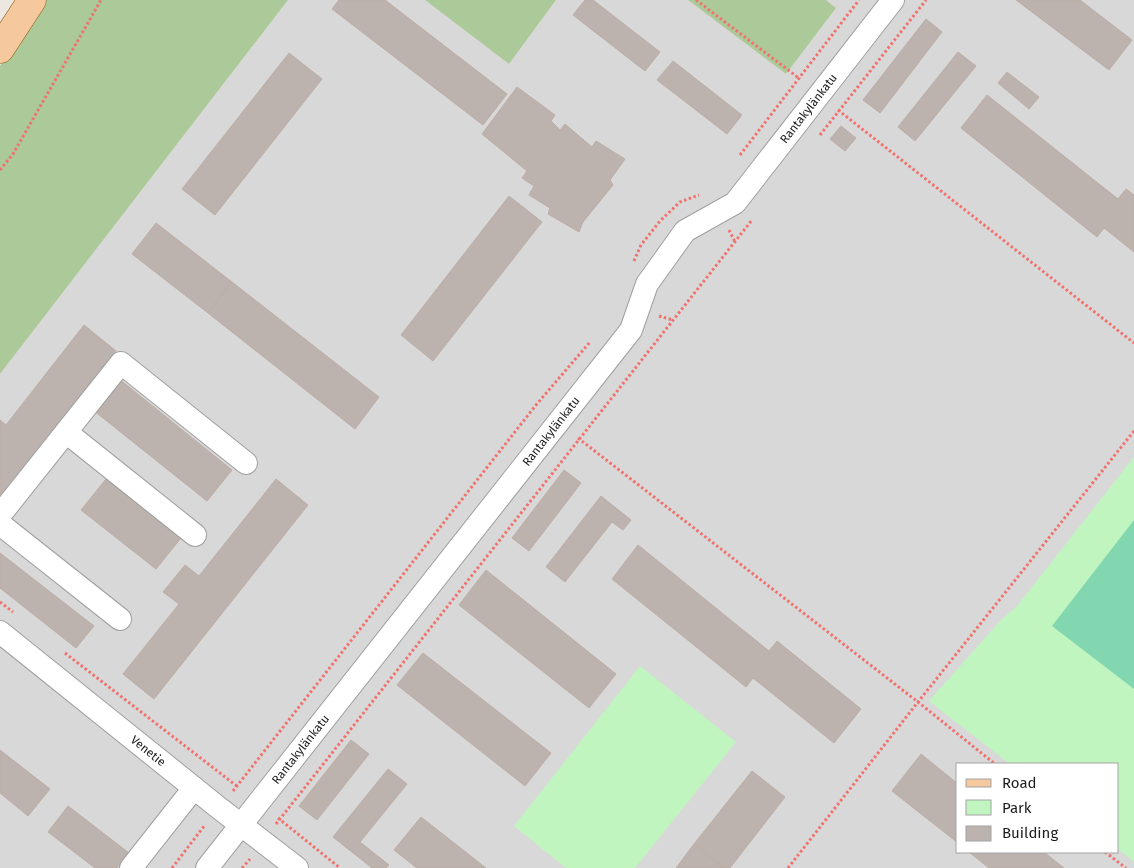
<svg xmlns="http://www.w3.org/2000/svg" width="1134" height="868" font-family="'Fira Sans',sans-serif">
  <style>
    .residential { fill: #d9d8d8; fill-rule: evenodd }
    .forest { fill: #abc999 }
    .park { fill: #c0f5c0 }
    .pitch { fill: #83d7b0 }
    .building { fill: #bcb3ae; stroke: #bdada5 }
    .lines { fill: none; stroke-linecap: round; stroke-linejoin: round }
    .minor-casing { stroke: #9f9f9f; stroke-width: 24 }
    .major-casing { stroke: #8a5409; stroke-width: 29 }
    .path { stroke: #f0716e; stroke-width: 3; stroke-dasharray: 2.5 2.5; stroke-linecap: butt }
    .minor { stroke: #fff; stroke-width: 22 }
    .major { stroke: #f5c89d; stroke-width: 28 }
    .labels { text-anchor: middle; stroke-width: 5; stroke-linejoin: round; paint-order: stroke }
    .street-label { font-size: 12px; fill: #1b1b1b; stroke: #fff }
  </style>
  <rect width="100%" height="100%" fill="#ece8e1"/>
  <path class="residential" d="M288,0H425L509,64L556,0H688L786,74L836,8L826,0H1134V868H0V374ZM958,764H1118V852H958Z"/>
  <g class="forest">
    <path d="M44,0H288L0,374V66Z"/>
    <path d="M425,0H556L509,64Z"/>
    <path d="M688,0H826L836,8L786,74Z"/>
  </g>
  <g class="park">
    <path d="M1134,457V862L1118,849V764H1010L929,701L1000,621L1017,606Z"/>
    <path d="M640,666L736,742L635,868H566L514,826Z"/>
  </g>
  <path class="pitch" d="M1134,520V689L1052,626Z"/>
  <g class="building">
    <path d="M339,0H385L507,94L483,125L332,9Z"/>
    <path d="M585,0H593L660,52L645,71L573,15Z"/>
    <path d="M1016,0H1080L1132,40L1109,70Z"/>
    <path d="M926,19L942,32L880,113L863,100Z"/>
    <path d="M958,52L976,66L915,141L898,127Z"/>
    <path d="M289,53L322,79L215,215L182,189Z"/>
    <path d="M673,61L742,115L727,134L657,80Z"/>
    <path d="M1007,72L1039,97L1029,109L998,83Z"/>
    <path d="M517,87L555,115L551,121L560,130L565,124L592,147L596,141L625,159L610,180L613,185L583,222L579,232L548,214L550,208L529,195L534,186L522,178L527,171L482,134Z"/>
    <path d="M987,95L1118,199L1126,189L1134,195V252L1104,228L1097,237L961,128Z"/>
    <path d="M841,126L856,138L845,151L830,139Z"/>
    <path d="M509,196L542,222L433,361L401,335Z"/>
    <path d="M156,223L232,282L208,313L132,254Z"/>
    <path d="M232,282L379,397L355,429L208,313Z"/>
    <path d="M84,325L116,351L0,499V420L6,425Z"/>
    <path d="M119,379L232,470L207,501L93,410Z"/>
    <path d="M564,470L581,483L529,551L512,538Z"/>
    <path d="M106,479L181,538L156,569L81,510Z"/>
    <path d="M276,479L308,505L154,699L123,674L179,604L163,592L185,565L199,576Z"/>
    <path d="M601,496L631,520L623,530L612,522L565,582L546,567Z"/>
    <path d="M638,545L769,651L777,641L861,709L834,743L753,678L746,687L612,579Z"/>
    <path d="M0,553L94,626L76,648L0,588Z"/>
    <path d="M486,570L616,674L589,708L459,605Z"/>
    <path d="M423,653L551,753L525,786L397,685Z"/>
    <path d="M351,740L369,754L317,820L299,806Z"/>
    <path d="M0,750L50,789L28,816L0,793Z"/>
    <path d="M921,754L958,784V843L892,791Z"/>
    <path d="M388,769L407,784L360,842L389,865L386,868H372L333,837Z"/>
    <path d="M752,771L785,797L730,868H724L694,844Z"/>
    <path d="M68,806L129,853L117,868H95L48,832Z"/>
    <path d="M421,817L486,868H417L394,850Z"/>
    <path d="M694,844L724,868H676Z"/>
    <path d="M969,852H1044L1064,868H989Z"/>
  </g>
  <g class="lines">
    <defs>
      <g id="minor">
        <path d="M66,432L195,535"/>
        <path d="M0,515L121,363L246,463"/>
        <path d="M0,524L120,619"/>
        <path id="s1" d="M0,632L219,808L297,868"/>
        <path d="M131,868L194,788"/>
        <path id="s2" d="M207,868L631,330L647,284L685,231L735,203L893,0"/>
      </g>
      <path id="major" d="M0,49L32,0"/>
    </defs>
    <use href="#minor" class="minor-casing"/>
    <use href="#major" class="major-casing"/>
    <g class="path">
      <path d="M696,0L800,79"/>
      <path d="M838,110L1134,343"/>
      <path d="M820,135L926,0"/>
      <path d="M740,155L859,0"/>
      <path d="M0,170L13,154L101,0"/>
      <path d="M729,230L735,242"/>
      <path d="M634,261L641,245L660,221L680,202L699,195"/>
      <path d="M659,316L673,320"/>
      <path d="M578,438L918,702L995,764"/>
      <path d="M0,602L13,612"/>
      <path d="M65,653L238,787"/>
      <path d="M233,791L536,405L590,342"/>
      <path d="M278,818L340,868"/>
      <path d="M276,824L752,220"/>
      <path d="M1105,852L1126,868"/>
      <path d="M172,868L205,825"/>
      <path d="M242,868L250,859"/>
      <path d="M788,868L918,702L1134,431"/>
    </g>
    <use href="#minor" class="minor"/>
    <use href="#major" class="major"/>
  </g>
  <g class="labels">
    <g class="street-label">
      <text dy="4" stroke="none"><textPath href="#s2" startOffset="976">Rantakylänkatu</textPath></text>
      <text dy="4" stroke="none"><textPath href="#s2" startOffset="556">Rantakylänkatu</textPath></text>
      <text dy="4" stroke="none"><textPath href="#s2" startOffset="151">Rantakylänkatu</textPath></text>
      <text dy="4" stroke="none"><textPath href="#s1" startOffset="190">Venetie</textPath></text>
    </g>
  </g>
  <rect x="956" y="763" width="162" height="90" fill="#ffffff" stroke="#a4a4a4"/>
  <rect x="966" y="779" width="25" height="8" fill="#f5c89d" stroke="#a4a4a4"/>
  <text x="1002" y="788" font-size="15" fill="#1b1b1b">Road</text>
  <rect x="966" y="800" width="25" height="15" fill="#c0f5c0" stroke="#a4a4a4"/>
  <text x="1002" y="813" font-size="15" fill="#1b1b1b">Park</text>
  <rect x="966" y="826" width="25" height="15" fill="#bcb3ae" stroke="#a4a4a4"/>
  <text x="1002" y="838" font-size="15" fill="#1b1b1b">Building</text>
</svg>
